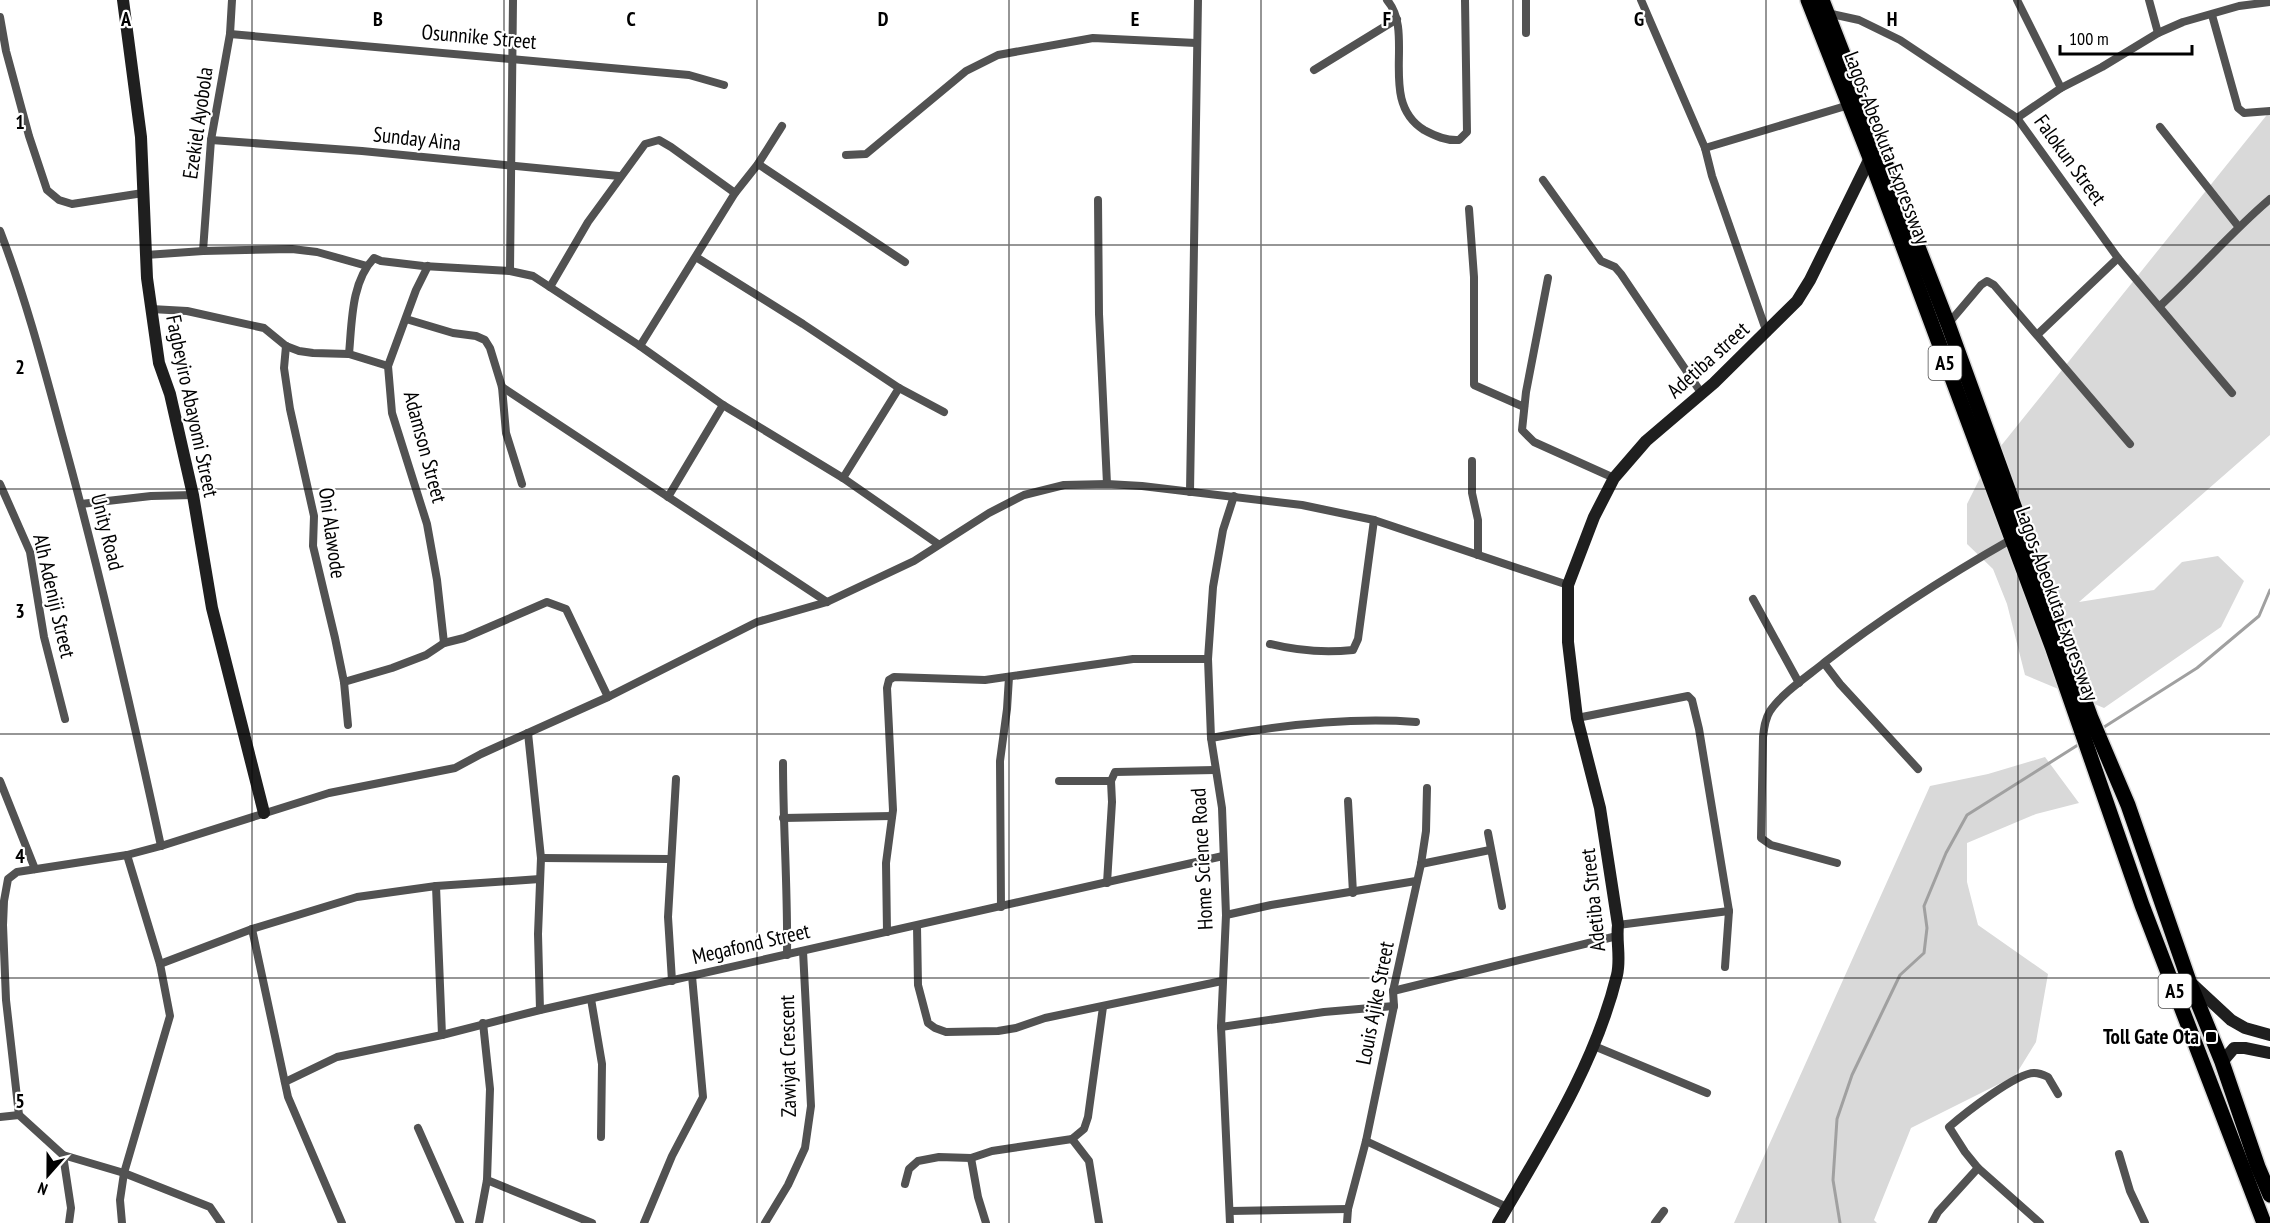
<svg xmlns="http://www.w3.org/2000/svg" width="2270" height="1223" font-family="'PT Sans Narrow',sans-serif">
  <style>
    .green { fill: #d9d9d9 }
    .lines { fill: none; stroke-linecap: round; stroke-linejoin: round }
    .stream { stroke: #a0a0a0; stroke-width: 3 }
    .highway-casing { stroke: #dbdbdb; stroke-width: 18 }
    .street { stroke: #525252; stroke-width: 8 }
    .secondary { stroke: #1f1f1f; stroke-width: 12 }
    .highway { stroke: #000; stroke-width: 15 }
    .grid { fill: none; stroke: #000; stroke-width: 1.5; stroke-opacity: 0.55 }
    .poi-dot { fill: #000; stroke: #fff; stroke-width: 2 }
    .labels { text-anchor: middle; stroke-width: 4.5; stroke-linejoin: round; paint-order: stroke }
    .shield { fill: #fff; stroke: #4c4c4c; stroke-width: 1.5 }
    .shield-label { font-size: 20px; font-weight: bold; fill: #000 }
    .street-label { font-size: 21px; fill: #000; stroke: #fff }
    .poi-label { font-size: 21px; font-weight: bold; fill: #000; stroke: #fff; text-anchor: end }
    .grid-label { font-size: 20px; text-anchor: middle; font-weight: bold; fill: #000; stroke: #fff; stroke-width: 4.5; stroke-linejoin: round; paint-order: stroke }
  </style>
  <rect width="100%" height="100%" fill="#fff"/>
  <g class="green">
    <path d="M2270,111V435L2079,602L2154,590L2182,562L2218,556L2244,581L2221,627L2104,708L2025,675L2007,604L1993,569L1967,544V504L1988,462Z"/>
    <path d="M2045,757L2079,803L2036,814L1967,843V882L1978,925L2048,974L2036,1042L2015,1076L1911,1128L1874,1220L1877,1223H1734L1930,786L1988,774Z"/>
  </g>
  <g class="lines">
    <g class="stream">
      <path d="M2101,729L2197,668L2259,616L2270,590"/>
      <path d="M1840,1223L1833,1180L1837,1119L1852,1075L1900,975L1924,953L1927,928L1924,906L1946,853L1967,815L2081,743"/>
    </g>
    <defs>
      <g id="highway">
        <path d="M1808,0L1870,158L2053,649L2142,905L2264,1223"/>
        <path d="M1822,0L1948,324L2091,718L2128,805L2189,981L2222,1062L2258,1167L2270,1195"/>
      </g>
    </defs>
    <use href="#highway" class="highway-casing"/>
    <g class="street">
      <path d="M1387,0C1416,33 1377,101 1424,130C1435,136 1446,141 1459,140L1467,132L1465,0"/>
      <path d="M1641,0L1705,148L1712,176L1767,333"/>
      <path d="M2017,0L2061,88"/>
      <path d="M2149,0L2158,33"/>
      <path d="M1827,13L1859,20L1900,40L2017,118L2118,258L2232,393"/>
      <path d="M2212,15L2238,108L2244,113L2270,111"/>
      <path d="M0,17L6,51L29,136L47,190L59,200L72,204L143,193"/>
      <path d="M1526,33V0"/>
      <path d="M230,34L689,75L724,85"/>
      <path d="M1314,70L1397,19"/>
      <path d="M2017,118L2061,88L2102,67L2158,33L2183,22L2239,6L2270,2"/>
      <path d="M2160,127L2238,226"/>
      <path d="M211,140L362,151L619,176"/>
      <path d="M1705,148L1849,105"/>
      <path d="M846,155L866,154L966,71L998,55L1093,38L1196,43"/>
      <path d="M758,164L905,262"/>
      <path d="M1543,180L1601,261L1615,267L1621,274L1702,394"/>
      <path d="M1098,200L1099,314L1107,484"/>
      <path d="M1469,209L1474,277V385L1524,407"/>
      <path d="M0,231C25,296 43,364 61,431C99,568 131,707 161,846"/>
      <path d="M203,251L211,140L230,34L232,0"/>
      <path d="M146,255L203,251L292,249L317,252L367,266"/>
      <path d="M696,257L803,324L899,388L944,412"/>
      <path d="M428,266L416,290L388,366L392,413L427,524L437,580L444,643"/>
      <path d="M510,271L513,0"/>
      <path d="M1548,278L1526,392L1522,430L1534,442L1614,478"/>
      <path d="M550,287L588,222L645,144L659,140L671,147L735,193"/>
      <path d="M2160,306C2198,271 2231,232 2270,199"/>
      <path d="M151,309L187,311L264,328L286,346L299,351L313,353L349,354L388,366"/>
      <path d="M406,319L453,333L476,336L485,340L490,348L502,387L506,433L522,484"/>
      <path d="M1948,324L1981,285L1987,281L1994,285L2130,444"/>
      <path d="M2037,335L2118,258"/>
      <path d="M286,346L284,368L290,409L314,516L313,546L335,638L344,682L348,725"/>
      <path d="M640,346L735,193L758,164L782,126"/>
      <path d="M349,354C352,322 351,282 374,258L381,261L423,266L510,271L533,276L640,346L723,405L843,478L938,544"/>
      <path d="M502,387L827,602"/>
      <path d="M1472,461V493L1478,520V555"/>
      <path d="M843,478L899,388"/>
      <path d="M0,484L30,552L44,637L65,719"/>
      <path d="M1190,492L1198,0"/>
      <path d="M668,497L723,405"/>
      <path d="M81,504L151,496L193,495"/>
      <path d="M1753,599L1799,683"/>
      <path d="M1270,644C1298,651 1324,653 1353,650L1358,639L1374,520"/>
      <path d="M1824,663L1840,684L1918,769"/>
      <path d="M344,682L392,668L426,655L444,643L464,638L547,602L566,609L608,697"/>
      <path d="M1577,718L1688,696L1692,700L1699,729L1729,911L1725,967"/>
      <path d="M528,733L541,858L538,934L540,1010"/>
      <path d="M1211,738C1279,725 1347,717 1416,722"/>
      <path d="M783,763C783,827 788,891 787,955"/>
      <path d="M0,781L35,869"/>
      <path d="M1059,781H1111"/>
      <path d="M1348,801L1353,893"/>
      <path d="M783,818L892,816"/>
      <path d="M1488,833L1502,906"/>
      <path d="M541,858L670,859"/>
      <path d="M1837,863L1771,845L1761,838L1763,737C1764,728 1765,719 1770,711C1782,693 1808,676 1825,662C1884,616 1947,576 2012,539"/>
      <path d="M1421,864L1490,850"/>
      <path d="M1107,883L1112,802L1111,781L1115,772L1215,770"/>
      <path d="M436,886L442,1035"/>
      <path d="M1001,907L1000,761L1007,709L1009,677"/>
      <path d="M1226,915L1271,905L1416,881"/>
      <path d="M1618,925L1729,911"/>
      <path d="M917,926L918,985L928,1023L935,1028L946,1032L998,1031L1016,1028L1045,1018L1222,981"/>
      <path d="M252,929L288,1097L342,1223"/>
      <path d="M887,932L886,863L893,810L887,688L889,680L894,677L985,680L1133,659H1208"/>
      <path d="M160,964L252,929L357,897L436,886L540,879"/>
      <path d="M672,981L668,917L676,779"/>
      <path d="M1393,991L1617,936"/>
      <path d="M591,999L602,1064L601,1137"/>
      <path d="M1221,1027L1324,1012L1394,1006"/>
      <path d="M1594,1046L1707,1093"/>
      <path d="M285,1082L337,1057L442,1035L540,1010L1223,856"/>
      <path d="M0,1117L19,1115"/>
      <path d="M418,1128L460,1223"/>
      <path d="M1072,1139L1089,1161L1099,1223"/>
      <path d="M1366,1141L1507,1207"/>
      <path d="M2119,1154L2130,1191L2145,1223"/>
      <path d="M63,1155L124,1173L210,1207L221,1223"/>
      <path d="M971,1158L978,1197L986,1223"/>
      <path d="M487,1180L592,1223"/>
      <path d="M905,1184L909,1169L918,1161L939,1157L971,1158L992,1151L1072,1139L1084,1129L1088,1117L1103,1007"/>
      <path d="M1230,1211L1348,1209"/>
      <path d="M69,1223L71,1208L63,1155L19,1115L6,1000L3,925L4,901L8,879L17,872L127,855L161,846L329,793L455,768L481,754L608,697L757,622L827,602L914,561L989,513L1024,495L1064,485L1107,484L1142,486L1302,505L1374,520L1568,585"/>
      <path d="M122,1223L120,1200L124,1173L170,1016L160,964L127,855"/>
      <path d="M479,1223L487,1180L490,1089L483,1023"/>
      <path d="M644,1223L672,1156L703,1097L692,976"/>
      <path d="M765,1223L788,1185L805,1148L811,1106L803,951"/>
      <path d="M1230,1223L1221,1027L1226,915L1222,808L1211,738L1208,659L1213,587L1223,530L1234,496"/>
      <path d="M1347,1223L1348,1209L1366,1141L1394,1006L1393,991L1421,864L1426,831L1427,788"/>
      <path d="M1655,1223L1664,1211"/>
      <path d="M1932,1223L1938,1212L1978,1168"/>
      <path d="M2040,1223L1978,1168L1965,1152L1949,1127C1964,1114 2016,1073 2034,1073C2039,1073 2044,1075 2048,1077L2058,1094"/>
    </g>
    <g class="secondary">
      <path d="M123,0L141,137L147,278L159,363L170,394L193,495L212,608L264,813"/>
      <path d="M2190,982L2231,1020L2245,1028L2270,1035"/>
      <path d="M2222,1062L2234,1048H2245L2270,1053"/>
      <path d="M1498,1223C1544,1144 1595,1065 1617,975C1621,958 1616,942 1618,925L1600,808L1577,718L1568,642V585L1594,517L1614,478L1646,441L1714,383L1797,301L1810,280L1870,158"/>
    </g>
    <use href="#highway" class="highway"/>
  </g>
  <path class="grid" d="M252,0V1223M504,0V1223M757,0V1223M1009,0V1223M1261,0V1223M1513,0V1223M1766,0V1223M2018,0V1223M0,245H2270M0,489H2270M0,734H2270M0,978H2270"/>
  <rect class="poi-dot" x="2205" y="1031" width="12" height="12" rx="3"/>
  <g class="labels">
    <g class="shield">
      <rect x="1928.5" y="346" width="33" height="34" rx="4.5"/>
      <rect x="2158.5" y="974" width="33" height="34" rx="4.5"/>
    </g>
    <g class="shield-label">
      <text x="1945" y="370">A5</text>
      <text x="2175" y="998">A5</text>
    </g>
    <g class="street-label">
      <text transform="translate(479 37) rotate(5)" y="7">Osunnike Street</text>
      <text transform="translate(198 123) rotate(-82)" y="7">Ezekiel Ayobola</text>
      <text transform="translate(417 139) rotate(6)" y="7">Sunday Aina</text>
      <text transform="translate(1887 148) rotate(69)" y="7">Lagos-Abeokuta Expressway</text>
      <text transform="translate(2070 160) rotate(54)" y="7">Falokun Street</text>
      <text transform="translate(1708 360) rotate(-42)" y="7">Adetiba street</text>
      <text transform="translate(192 406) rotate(78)" y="7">Fagbeyiro Abayomi Street</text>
      <text transform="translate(425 447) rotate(75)" y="7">Adamson Street</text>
      <text transform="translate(107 532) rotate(76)" y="7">Unity Road</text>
      <text transform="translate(332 533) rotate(82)" y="7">Oni Alawode</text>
      <text transform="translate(54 596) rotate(77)" y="7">Alh Adeniji Street</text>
      <text transform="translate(2057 604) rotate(70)" y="7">Lagos-Abeokuta Expressway</text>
      <text transform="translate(1202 859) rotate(-93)" y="7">Home Science Road</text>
      <text transform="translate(1593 900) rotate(-96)" y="7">Adetiba Street</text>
      <text transform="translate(751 944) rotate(-13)" y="7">Megafond Street</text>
      <text transform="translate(1375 1003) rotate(-79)" y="7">Louis Ajike Street</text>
      <text transform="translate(788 1056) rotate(-91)" y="7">Zawiyat Crescent</text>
    </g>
    <g class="poi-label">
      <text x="2199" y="1044">Toll Gate Ota</text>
    </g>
  </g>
  <g class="grid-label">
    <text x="126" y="26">A</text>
    <text x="378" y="26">B</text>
    <text x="631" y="26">C</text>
    <text x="883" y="26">D</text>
    <text x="1135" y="26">E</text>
    <text x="1387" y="26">F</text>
    <text x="1639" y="26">G</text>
    <text x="1892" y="26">H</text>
    <text x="20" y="129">1</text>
    <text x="20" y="374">2</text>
    <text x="20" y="618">3</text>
    <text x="20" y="863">4</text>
    <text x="20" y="1108">5</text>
  </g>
  <g transform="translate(48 1175) rotate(201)" stroke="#ffffff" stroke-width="4.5" paint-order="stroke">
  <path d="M0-4.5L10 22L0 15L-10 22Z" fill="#000000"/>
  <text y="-9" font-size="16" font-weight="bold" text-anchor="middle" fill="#000000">N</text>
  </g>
  <path d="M2060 45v9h132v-9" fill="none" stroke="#000000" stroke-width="3"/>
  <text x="2069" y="45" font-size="18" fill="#000000" stroke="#ffffff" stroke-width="4.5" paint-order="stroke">100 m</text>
</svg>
